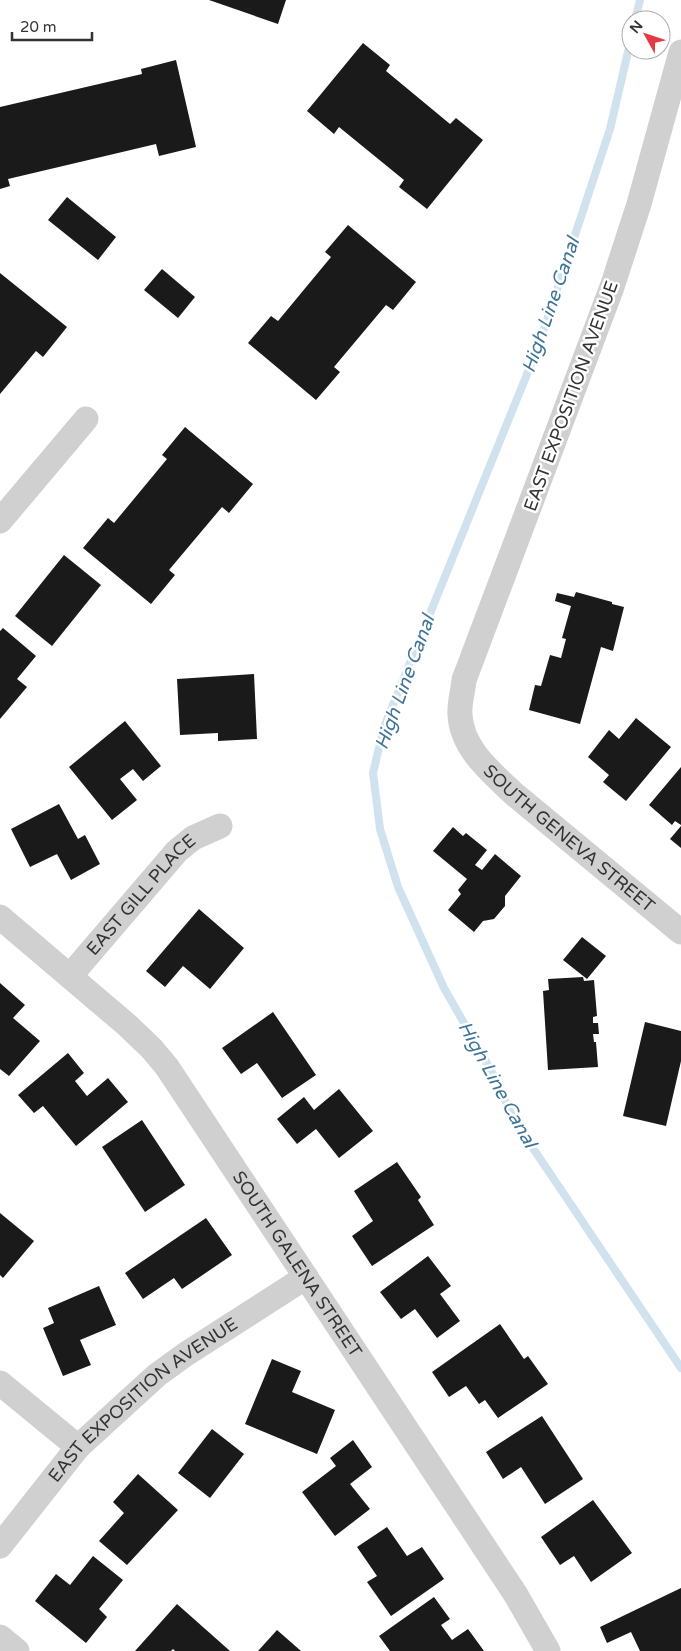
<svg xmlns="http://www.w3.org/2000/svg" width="681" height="1651" font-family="'Varela Round',sans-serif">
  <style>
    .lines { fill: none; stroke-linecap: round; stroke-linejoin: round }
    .stream { stroke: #cfe2ee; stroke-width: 8 }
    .building { fill: #1a1a1a }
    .minor { stroke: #d0d0d0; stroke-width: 25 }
    .labels { text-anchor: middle; stroke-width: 5; stroke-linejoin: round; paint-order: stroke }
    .street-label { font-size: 18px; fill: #333; stroke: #fff }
    .water-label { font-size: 19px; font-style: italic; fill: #3f7597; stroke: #fff }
  </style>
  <rect width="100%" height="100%" fill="#fff"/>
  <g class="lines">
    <g class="stream">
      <path d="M635,20L640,0"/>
      <path d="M631,39L610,129L538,347L384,727L373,773L380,829L398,887L444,988L492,1072L514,1120L681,1368"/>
    </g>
  </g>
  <g class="building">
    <path d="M209,0H286L278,24Z"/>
    <path d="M363,43L390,65L386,71L450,124L456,118L483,140L427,209L399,187L404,180L339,127L334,134L307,111Z"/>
    <path d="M176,60L196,147L159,156L156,144L8,179L10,186L0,189V107L142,74L141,69Z"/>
    <path d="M67,197L116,237L98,260L48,220Z"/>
    <path d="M348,225L416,282L393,310L386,305L334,367L340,372L316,400L248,343L271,316L278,321L331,257L325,252Z"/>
    <path d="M162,269L195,297L178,318L144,290Z"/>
    <path d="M0,273L67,327L43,357L36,351L0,394Z"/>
    <path d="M185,427L253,484L229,513L222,507L169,570L175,575L151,604L83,548L108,518L114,523L167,459L162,455Z"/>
    <path d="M64,555L101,585L52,646L15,616Z"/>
    <path d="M576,592L612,602V604L624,607L613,651L601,647L580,724L529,710L535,685L541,686L550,655L561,658L566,639L562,638L571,606L555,601L557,593L574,597Z"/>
    <path d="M3,628L36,656L17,679L27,687L0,719V631Z"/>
    <path d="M254,674L257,739L218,741V733L180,735L177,679Z"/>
    <path d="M636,718L671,747L626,801L603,782L609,775L588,757L609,730L619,739Z"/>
    <path d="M125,721L161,766L143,781L133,769L120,779L137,800L112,820L69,767Z"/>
    <path d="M681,767V825L675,821L672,825L649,805Z"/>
    <path d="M59,804L78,839L85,835L100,864L71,880L57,854L30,867L11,829Z"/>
    <path d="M681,826V848L670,839Z"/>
    <path d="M453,827L463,836L466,833L487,850L475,865L482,870L495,854L521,876L505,896V906L494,919L483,921L474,932L448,910L461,894L458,890L467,879L433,851Z"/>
    <path d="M199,909L244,948L210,989L183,966L165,987L146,971Z"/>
    <path d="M582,937L606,956L587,979L563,960Z"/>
    <path d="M583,977L584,981L594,980L597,1016L593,1017V1023H598L599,1034H593L594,1042H596L598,1067L548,1070L543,991L549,990L548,979Z"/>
    <path d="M0,983L25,1005L13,1018L40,1041L9,1076L0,1069Z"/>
    <path d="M273,1012L316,1075L282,1098L257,1063L241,1074L222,1048Z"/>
    <path d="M645,1022L681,1031V1061L666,1126L623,1116Z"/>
    <path d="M68,1053L84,1073L75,1081L87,1096L108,1078L128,1102L76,1146L43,1106L34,1113L18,1095Z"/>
    <path d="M339,1089L373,1131L339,1158L316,1129L297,1144L277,1119L304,1097L314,1110Z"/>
    <path d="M142,1120L185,1185L145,1212L102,1147Z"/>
    <path d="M397,1162L421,1197L418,1200L434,1225L372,1266L352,1236L373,1221L354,1191Z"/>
    <path d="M0,1213L34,1241L3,1278L0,1275Z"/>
    <path d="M206,1218L232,1255L182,1289L174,1278L143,1299L125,1273Z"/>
    <path d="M428,1256L451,1286L440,1294L460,1321L437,1338L415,1309L401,1319L380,1292Z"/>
    <path d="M99,1286L116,1325L80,1340L91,1365L63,1376L43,1328L54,1323L48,1308Z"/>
    <path d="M500,1324L524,1359L528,1356L548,1384L498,1418L485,1400L479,1404L466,1386L449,1397L432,1372Z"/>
    <path d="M272,1359L301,1371L292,1392L335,1410L317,1454L245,1424Z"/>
    <path d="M542,1416L583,1479L545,1504L521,1467L503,1479L486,1452Z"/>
    <path d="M212,1429L244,1454L210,1498L178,1473Z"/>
    <path d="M353,1440L372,1467L350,1484L370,1509L335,1536L302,1492L336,1466L330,1458Z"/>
    <path d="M138,1474L178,1510L127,1565L99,1541L124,1513L113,1502Z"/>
    <path d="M593,1500L632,1553L591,1582L574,1556L560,1565L541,1537Z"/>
    <path d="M387,1527L407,1556L422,1547L444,1579L391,1616L367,1582L377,1576L357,1547Z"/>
    <path d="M93,1556L123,1580L99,1609L107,1617L86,1643L35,1601L56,1574L70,1585Z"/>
    <path d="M681,1588V1651H640L631,1632L607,1643L600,1627Z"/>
    <path d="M434,1597L450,1619L441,1625L452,1640L468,1629L484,1651H390L379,1636Z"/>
    <path d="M177,1604L230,1651H175L173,1649L171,1651H135Z"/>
    <path d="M277,1630L301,1651H258Z"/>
  </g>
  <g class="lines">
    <g class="minor">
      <path id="s1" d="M681,52L639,204L612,287L464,680C463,691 459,704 460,715C462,749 491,772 514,794L681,932"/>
      <path d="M0,521L86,419"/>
      <path id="s2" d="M0,917L127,1025L152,1049L167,1067L516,1595L548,1651"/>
      <path id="s3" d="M70,976L177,851L193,838L220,826"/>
      <path d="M0,1383L78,1447"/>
      <path id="s4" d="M0,1546L78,1447L157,1375L186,1354L306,1277"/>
      <path d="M0,1637L17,1651"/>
    </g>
  </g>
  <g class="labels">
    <g class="street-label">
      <text transform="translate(571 396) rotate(-70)" y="6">EAST EXPOSITION AVENUE</text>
      <text dy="6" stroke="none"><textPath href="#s1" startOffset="869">SOUTH GENEVA STREET</textPath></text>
      <text dy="6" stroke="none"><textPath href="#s3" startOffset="108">EAST GILL PLACE</textPath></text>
      <text dy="6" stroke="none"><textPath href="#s2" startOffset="461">SOUTH GALENA STREET</textPath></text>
      <text dy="6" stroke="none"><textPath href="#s4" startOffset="206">EAST EXPOSITION AVENUE</textPath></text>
    </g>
    <g class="water-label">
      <text transform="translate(550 305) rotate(-71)" y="7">High Line Canal</text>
      <text transform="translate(404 682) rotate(-70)" y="7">High Line Canal</text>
      <text transform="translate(498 1084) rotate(61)" y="7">High Line Canal</text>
    </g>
  </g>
  <g transform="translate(646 35) rotate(310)"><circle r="24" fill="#ffffff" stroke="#adadad"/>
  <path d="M0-4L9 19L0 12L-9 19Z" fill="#e63946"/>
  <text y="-8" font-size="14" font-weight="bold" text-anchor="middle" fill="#333333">N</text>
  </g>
  <path d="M12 32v8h80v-8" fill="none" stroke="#333333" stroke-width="2.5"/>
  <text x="20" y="32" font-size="15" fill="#333333" stroke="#ffffff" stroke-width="4" paint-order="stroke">20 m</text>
</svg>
